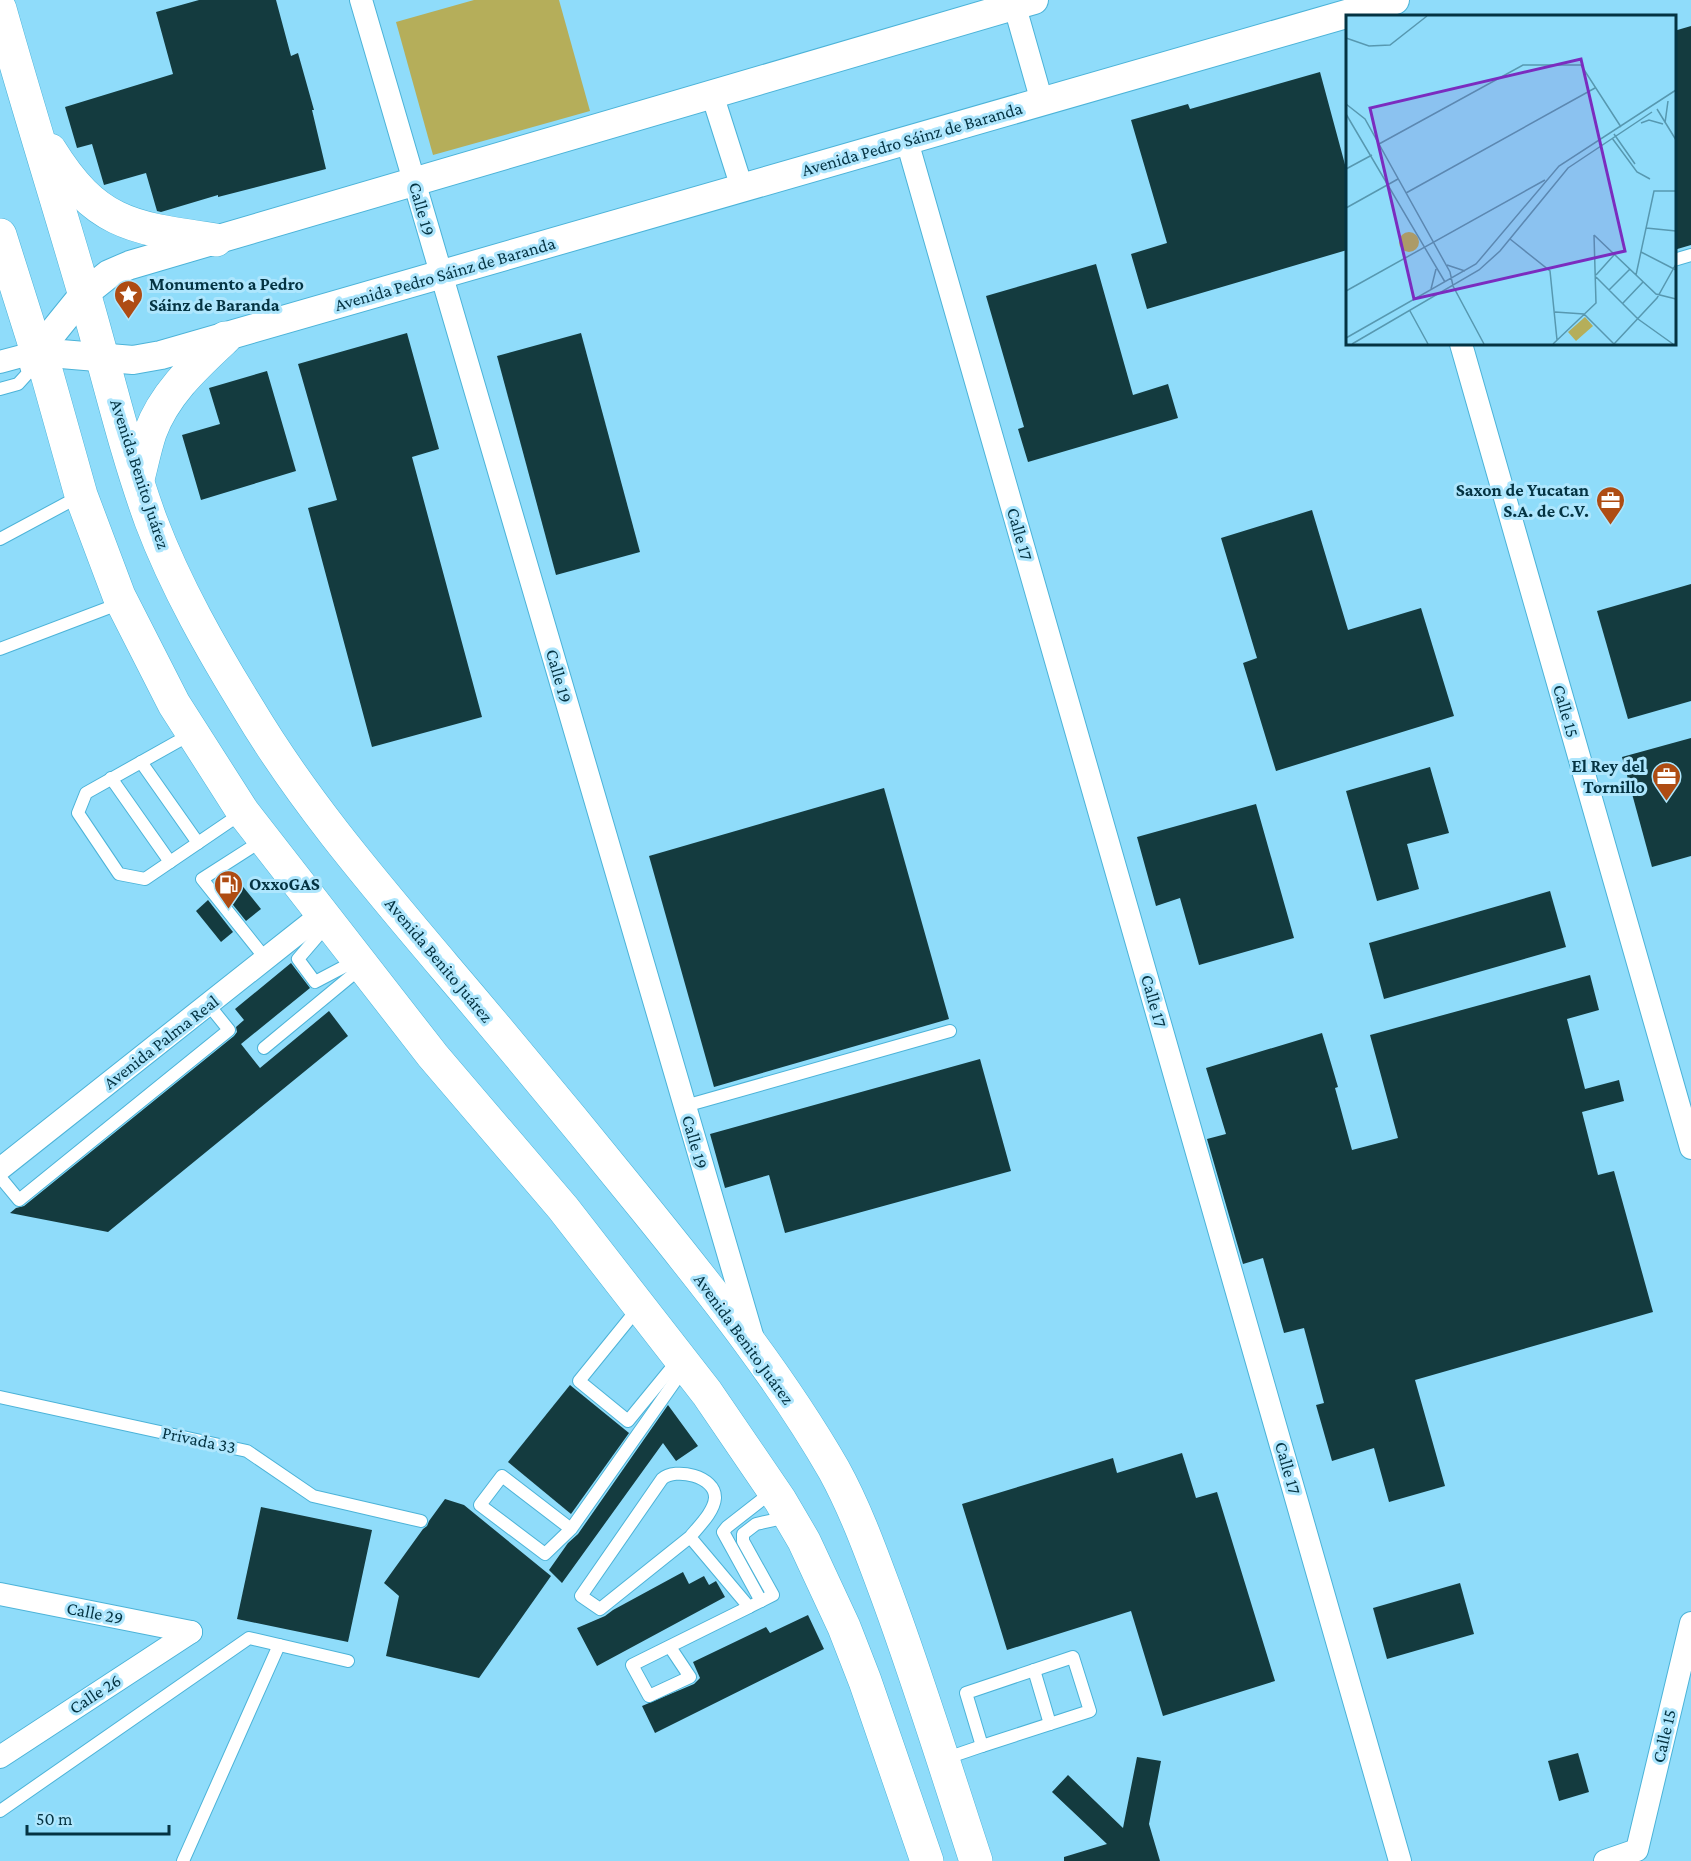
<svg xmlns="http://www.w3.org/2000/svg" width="1691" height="1861" font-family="'Crimson Pro',serif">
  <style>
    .park { fill: #b5ae5a }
    .building { fill: #143b3f }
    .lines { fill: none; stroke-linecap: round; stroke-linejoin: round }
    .service-casing { stroke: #4cb3d8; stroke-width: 14 }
    .minor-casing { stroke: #4cb3d8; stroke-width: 24 }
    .tertiary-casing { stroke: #4cb3d8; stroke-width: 30 }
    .primary-casing { stroke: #4cb3d8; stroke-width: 34 }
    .service { stroke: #fff; stroke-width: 12 }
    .minor { stroke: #fff; stroke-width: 22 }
    .tertiary { stroke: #fff; stroke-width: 28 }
    .primary { stroke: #fff; stroke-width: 33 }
    .labels { text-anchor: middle; stroke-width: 6; stroke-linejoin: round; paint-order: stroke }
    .street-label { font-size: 18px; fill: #043342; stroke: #aee6fd }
    .poi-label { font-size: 18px; font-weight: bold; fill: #043342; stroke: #aee6fd; text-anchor: start }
    .inset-road { fill: none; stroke: #5798b0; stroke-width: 1.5 }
    .view { fill: #7b2cbf; fill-opacity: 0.15; stroke: #7b2cbf; stroke-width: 3 }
    .inset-edge { fill: none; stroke: #043342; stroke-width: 3 }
  </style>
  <rect width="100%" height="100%" fill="#8fdcfa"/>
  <path class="park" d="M474,0H559L590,111L433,155L396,22Z"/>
  <g class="building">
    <path d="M199,0H276L291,56L298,53L314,110H312L326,169L218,197V195L161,212L157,211L146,173L104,185L92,144L77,148L65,107L173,74L156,12Z"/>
    <path d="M1691,26V245L1674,250V31Z"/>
    <path d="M1320,72L1347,172V250L1147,309L1131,254L1167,243L1131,120L1188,104L1190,109Z"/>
    <path d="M1096,264L1133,395L1168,384L1178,418L1028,462L1018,429L1024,427L986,296Z"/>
    <path d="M407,333L439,449L412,457L482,717L372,747L308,508L337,500L298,364Z"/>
    <path d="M581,333L640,552L556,575L497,356Z"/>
    <path d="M267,371L296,471L201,500L182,435L220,424L209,388Z"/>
    <path d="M1312,510L1348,630L1421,608L1454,716L1276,771L1243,663L1257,658L1221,538Z"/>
    <path d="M1691,584V701L1628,719L1597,611Z"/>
    <path d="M1691,738V856L1652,867L1622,757Z"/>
    <path d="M1430,767L1449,833L1407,844L1419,889L1377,901L1346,791Z"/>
    <path d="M884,788L949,1019L714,1087L649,856Z"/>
    <path d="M1256,804L1294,938L1199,965L1180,898L1156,906L1137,837Z"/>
    <path d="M236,878L261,909L246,921L221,890Z"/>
    <path d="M1550,891L1566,947L1384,999L1369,943Z"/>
    <path d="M208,900L233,932L221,942L196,911Z"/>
    <path d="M291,963L310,988L241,1044L260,1068L329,1011L348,1036L108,1232L10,1213L16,1208L24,1206L234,1036L237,1032L236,1027L244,1020L235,1009Z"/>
    <path d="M1590,975L1599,1010L1567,1019L1585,1089L1619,1080L1624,1101L1582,1112L1598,1175L1614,1171L1653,1312L1415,1380L1445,1486L1389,1502L1374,1448L1332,1461L1316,1405L1324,1403L1304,1328L1284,1333L1263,1258L1243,1264L1207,1139L1226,1134L1206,1068L1322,1033L1338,1087L1335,1088L1352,1150L1398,1138L1370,1035Z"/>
    <path d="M980,1059L1011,1171L785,1233L769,1175L725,1188L710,1134Z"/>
    <path d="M570,1385L629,1433L571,1514L508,1462Z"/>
    <path d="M668,1405L698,1446L676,1461L663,1443L562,1583L549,1570L568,1543L578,1534Z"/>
    <path d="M1182,1453L1196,1498L1217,1492L1275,1681L1163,1716L1131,1611L1007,1650L962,1504L1113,1458L1117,1473Z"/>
    <path d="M445,1499L464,1505L551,1576L479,1678L386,1656L399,1596L384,1583L423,1529L427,1526L429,1521Z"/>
    <path d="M261,1507L372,1530L348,1642L237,1619Z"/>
    <path d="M683,1572L689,1584L704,1576L709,1585L716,1581L725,1597L597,1666L577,1628L605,1616L613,1610Z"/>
    <path d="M1460,1583L1474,1634L1387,1659L1373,1608Z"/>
    <path d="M808,1615L824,1649L655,1733L642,1706L694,1684L700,1678L693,1662L766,1627L770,1633Z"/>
    <path d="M1578,1753L1589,1792L1559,1801L1548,1761Z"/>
    <path d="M1137,1757L1161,1761L1149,1824L1160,1861H1064V1857L1107,1844L1052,1792L1068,1775L1123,1828Z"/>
  </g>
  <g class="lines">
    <defs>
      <g id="service">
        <path d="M1674,260L1691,255"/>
        <path d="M0,389L18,384L28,373L23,356"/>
        <path d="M0,539L80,496"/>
        <path d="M0,649L121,603"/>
        <path d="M191,734L86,793L78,813L119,874L145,879L242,813"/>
        <path d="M141,762L198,843"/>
        <path d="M111,778L170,862"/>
        <path d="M263,840L202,879L265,958"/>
        <path d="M328,924L298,959L315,982L355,961"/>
        <path d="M264,1048L362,967"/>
        <path d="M685,1106L950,1031"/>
        <path d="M0,1177L19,1200L229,1030L208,1004"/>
        <path d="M639,1307L579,1381L628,1421L678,1360"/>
        <path d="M0,1397L247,1451L313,1496L421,1521"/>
        <path d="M571,1529L502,1476L480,1505L545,1554L571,1529L685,1367"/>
        <path d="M761,1601L723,1532L727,1527L773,1491"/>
        <path d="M749,1607L773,1595L743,1541V1534L756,1524L788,1517"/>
        <path d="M670,1647L690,1677L649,1696L632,1665L749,1607L690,1537L600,1609L581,1596L662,1479C675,1467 716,1476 715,1498C714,1512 698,1527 690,1537"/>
        <path d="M1073,1657L1090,1711L982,1746L966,1693Z"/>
        <path d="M1034,1670L1050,1724"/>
        <path d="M944,1759L982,1746"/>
        <path d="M0,1811L249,1638L348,1661"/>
        <path d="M183,1861L279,1645"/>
      </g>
      <g id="minor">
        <path d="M361,0L752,1335"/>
        <path d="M1013,0L1042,102"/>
        <path d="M712,94L742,188"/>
        <path d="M907,141L1400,1861"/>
        <path d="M1461,344L1691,1148"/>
        <path d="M0,362L37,352"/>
        <path d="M0,1169L322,914"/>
        <path d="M0,1594L191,1632"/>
        <path d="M0,1757L191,1632"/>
        <path d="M1605,1861L1637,1850L1691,1623"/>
      </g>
      <g id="tertiary">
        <path d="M37,352L133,360L161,355L1395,0"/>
        <path d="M37,352L84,294L109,274L130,265L1034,0"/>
      </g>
      <g id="primary">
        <path d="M0,9C27,105 57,200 85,296C107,371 124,447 151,521C176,587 212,650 249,710C304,802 374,883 443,965C512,1046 580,1128 647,1211C714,1294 781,1378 834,1470C856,1510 872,1555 888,1598C920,1685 947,1773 976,1861"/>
        <path d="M50,150C97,226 134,228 216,240"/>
        <path d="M0,235L37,352L47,374L81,495L119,596L174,704L243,812L433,1056L563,1208L707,1393L780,1500L804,1541L844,1627L865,1681L927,1861"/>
        <path d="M138,479C142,464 145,448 150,433C164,394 195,366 225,338"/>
      </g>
    </defs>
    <use href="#service" class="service-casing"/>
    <use href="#minor" class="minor-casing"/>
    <use href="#tertiary" class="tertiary-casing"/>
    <use href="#primary" class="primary-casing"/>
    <use href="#service" class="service"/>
    <use href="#minor" class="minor"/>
    <use href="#tertiary" class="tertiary"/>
    <use href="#primary" class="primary"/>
  </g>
  <defs>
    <symbol id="sight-pin" viewBox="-11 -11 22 30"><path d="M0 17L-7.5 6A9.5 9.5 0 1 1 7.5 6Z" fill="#ae4c13" stroke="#aee6fd"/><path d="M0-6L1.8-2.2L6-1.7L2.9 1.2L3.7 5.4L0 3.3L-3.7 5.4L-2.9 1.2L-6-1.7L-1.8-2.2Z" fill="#fff"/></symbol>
    <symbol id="office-pin" viewBox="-11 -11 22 30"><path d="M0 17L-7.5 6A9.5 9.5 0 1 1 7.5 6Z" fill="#ae4c13" stroke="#aee6fd"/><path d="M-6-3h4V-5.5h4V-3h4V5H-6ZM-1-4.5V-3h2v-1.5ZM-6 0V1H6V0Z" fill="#fff"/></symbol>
    <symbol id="fuel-pin" viewBox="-11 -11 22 30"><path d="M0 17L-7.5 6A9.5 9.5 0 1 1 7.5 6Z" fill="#ae4c13" stroke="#aee6fd"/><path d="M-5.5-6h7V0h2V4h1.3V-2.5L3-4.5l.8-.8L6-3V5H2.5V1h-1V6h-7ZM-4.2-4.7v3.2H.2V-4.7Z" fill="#fff"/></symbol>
  </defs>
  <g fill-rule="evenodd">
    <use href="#sight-pin" x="112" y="278" width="33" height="45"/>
    <use href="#office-pin" x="1594" y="484" width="33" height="45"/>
    <use href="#office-pin" x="1650" y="760" width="33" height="45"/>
    <use href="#fuel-pin" x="212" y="868" width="33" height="45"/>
  </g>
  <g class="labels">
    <g class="street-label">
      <text transform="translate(912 139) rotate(-16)" y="6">Avenida Pedro Sáinz de Baranda</text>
      <text transform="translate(422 209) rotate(74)" y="6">Calle 19</text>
      <text transform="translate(445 274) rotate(-16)" y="6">Avenida Pedro Sáinz de Baranda</text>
      <text transform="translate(140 474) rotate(72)" y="6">Avenida Benito Juárez</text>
      <text transform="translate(1020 534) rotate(74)" y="6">Calle 17</text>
      <text transform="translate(559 676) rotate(74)" y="6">Calle 19</text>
      <text transform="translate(1566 711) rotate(74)" y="6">Calle 15</text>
      <text transform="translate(439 960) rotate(50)" y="6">Avenida Benito Juárez</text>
      <text transform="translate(1154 1001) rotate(74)" y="6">Calle 17</text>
      <text transform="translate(161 1042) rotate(-38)" y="6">Avenida Palma Real</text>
      <text transform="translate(695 1142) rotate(74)" y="6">Calle 19</text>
      <text transform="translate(744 1339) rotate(54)" y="6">Avenida Benito Juárez</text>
      <text transform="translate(199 1440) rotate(12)" y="6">Privada 33</text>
      <text transform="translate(1288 1468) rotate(74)" y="6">Calle 17</text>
      <text transform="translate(95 1613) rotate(11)" y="6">Calle 29</text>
      <text transform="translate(95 1694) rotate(-33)" y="6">Calle 26</text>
      <text transform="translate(1664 1736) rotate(-77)" y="6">Calle 15</text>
    </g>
    <g class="poi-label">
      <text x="149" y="290">Monumento a Pedro<tspan x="149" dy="21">Sáinz de Baranda</tspan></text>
      <text x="1589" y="496" text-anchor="end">Saxon de Yucatan<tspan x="1589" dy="21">S.A. de C.V.</tspan></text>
      <text x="1645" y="772" text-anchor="end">El Rey del<tspan x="1645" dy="21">Tornillo</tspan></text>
      <text x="249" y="890">OxxoGAS</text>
    </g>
  </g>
  <g transform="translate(1346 15)">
    <rect width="330" height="330" fill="#8fdcfa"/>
    <path d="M53 227a10 10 0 1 1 20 0a10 10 0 1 1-20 0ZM239,302L247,311L230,326L222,317Z" fill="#b5ae5a"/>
    <path class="inset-road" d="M0,23L23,31L44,30L81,1M0,89L19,104L104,257L107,271L138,329M311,94L330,125M0,99L99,267M295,108L303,105L317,109M319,108L322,86M268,119L289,149M266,123L291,157L304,164M33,129L177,50H235L275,112M0,154L26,140M60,178L249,73M0,193L52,164M300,213L330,216M248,220L310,279L330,284M164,224L204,256L211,325M295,237L330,255M101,250L119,256M250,260L268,240M290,260L308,176H330M250,262L292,304L327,329M85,274L90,254M263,275L284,254M0,276L199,165M277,288L297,267M64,296L82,329M209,297L238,299M238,299L268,329M0,323L130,249L213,151L330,75M6,329L133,255L154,236L222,153L306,97M207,329L250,288L248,220M268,329L311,283L330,249"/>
    <path class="view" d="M235,44L279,236L68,284L24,93Z"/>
    <rect width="330" height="330" class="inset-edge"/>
  </g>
  <path d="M27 1825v9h142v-9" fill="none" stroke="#043342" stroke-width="3"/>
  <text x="36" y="1825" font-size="18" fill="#043342" stroke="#aee6fd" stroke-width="4.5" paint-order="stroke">50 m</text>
</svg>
